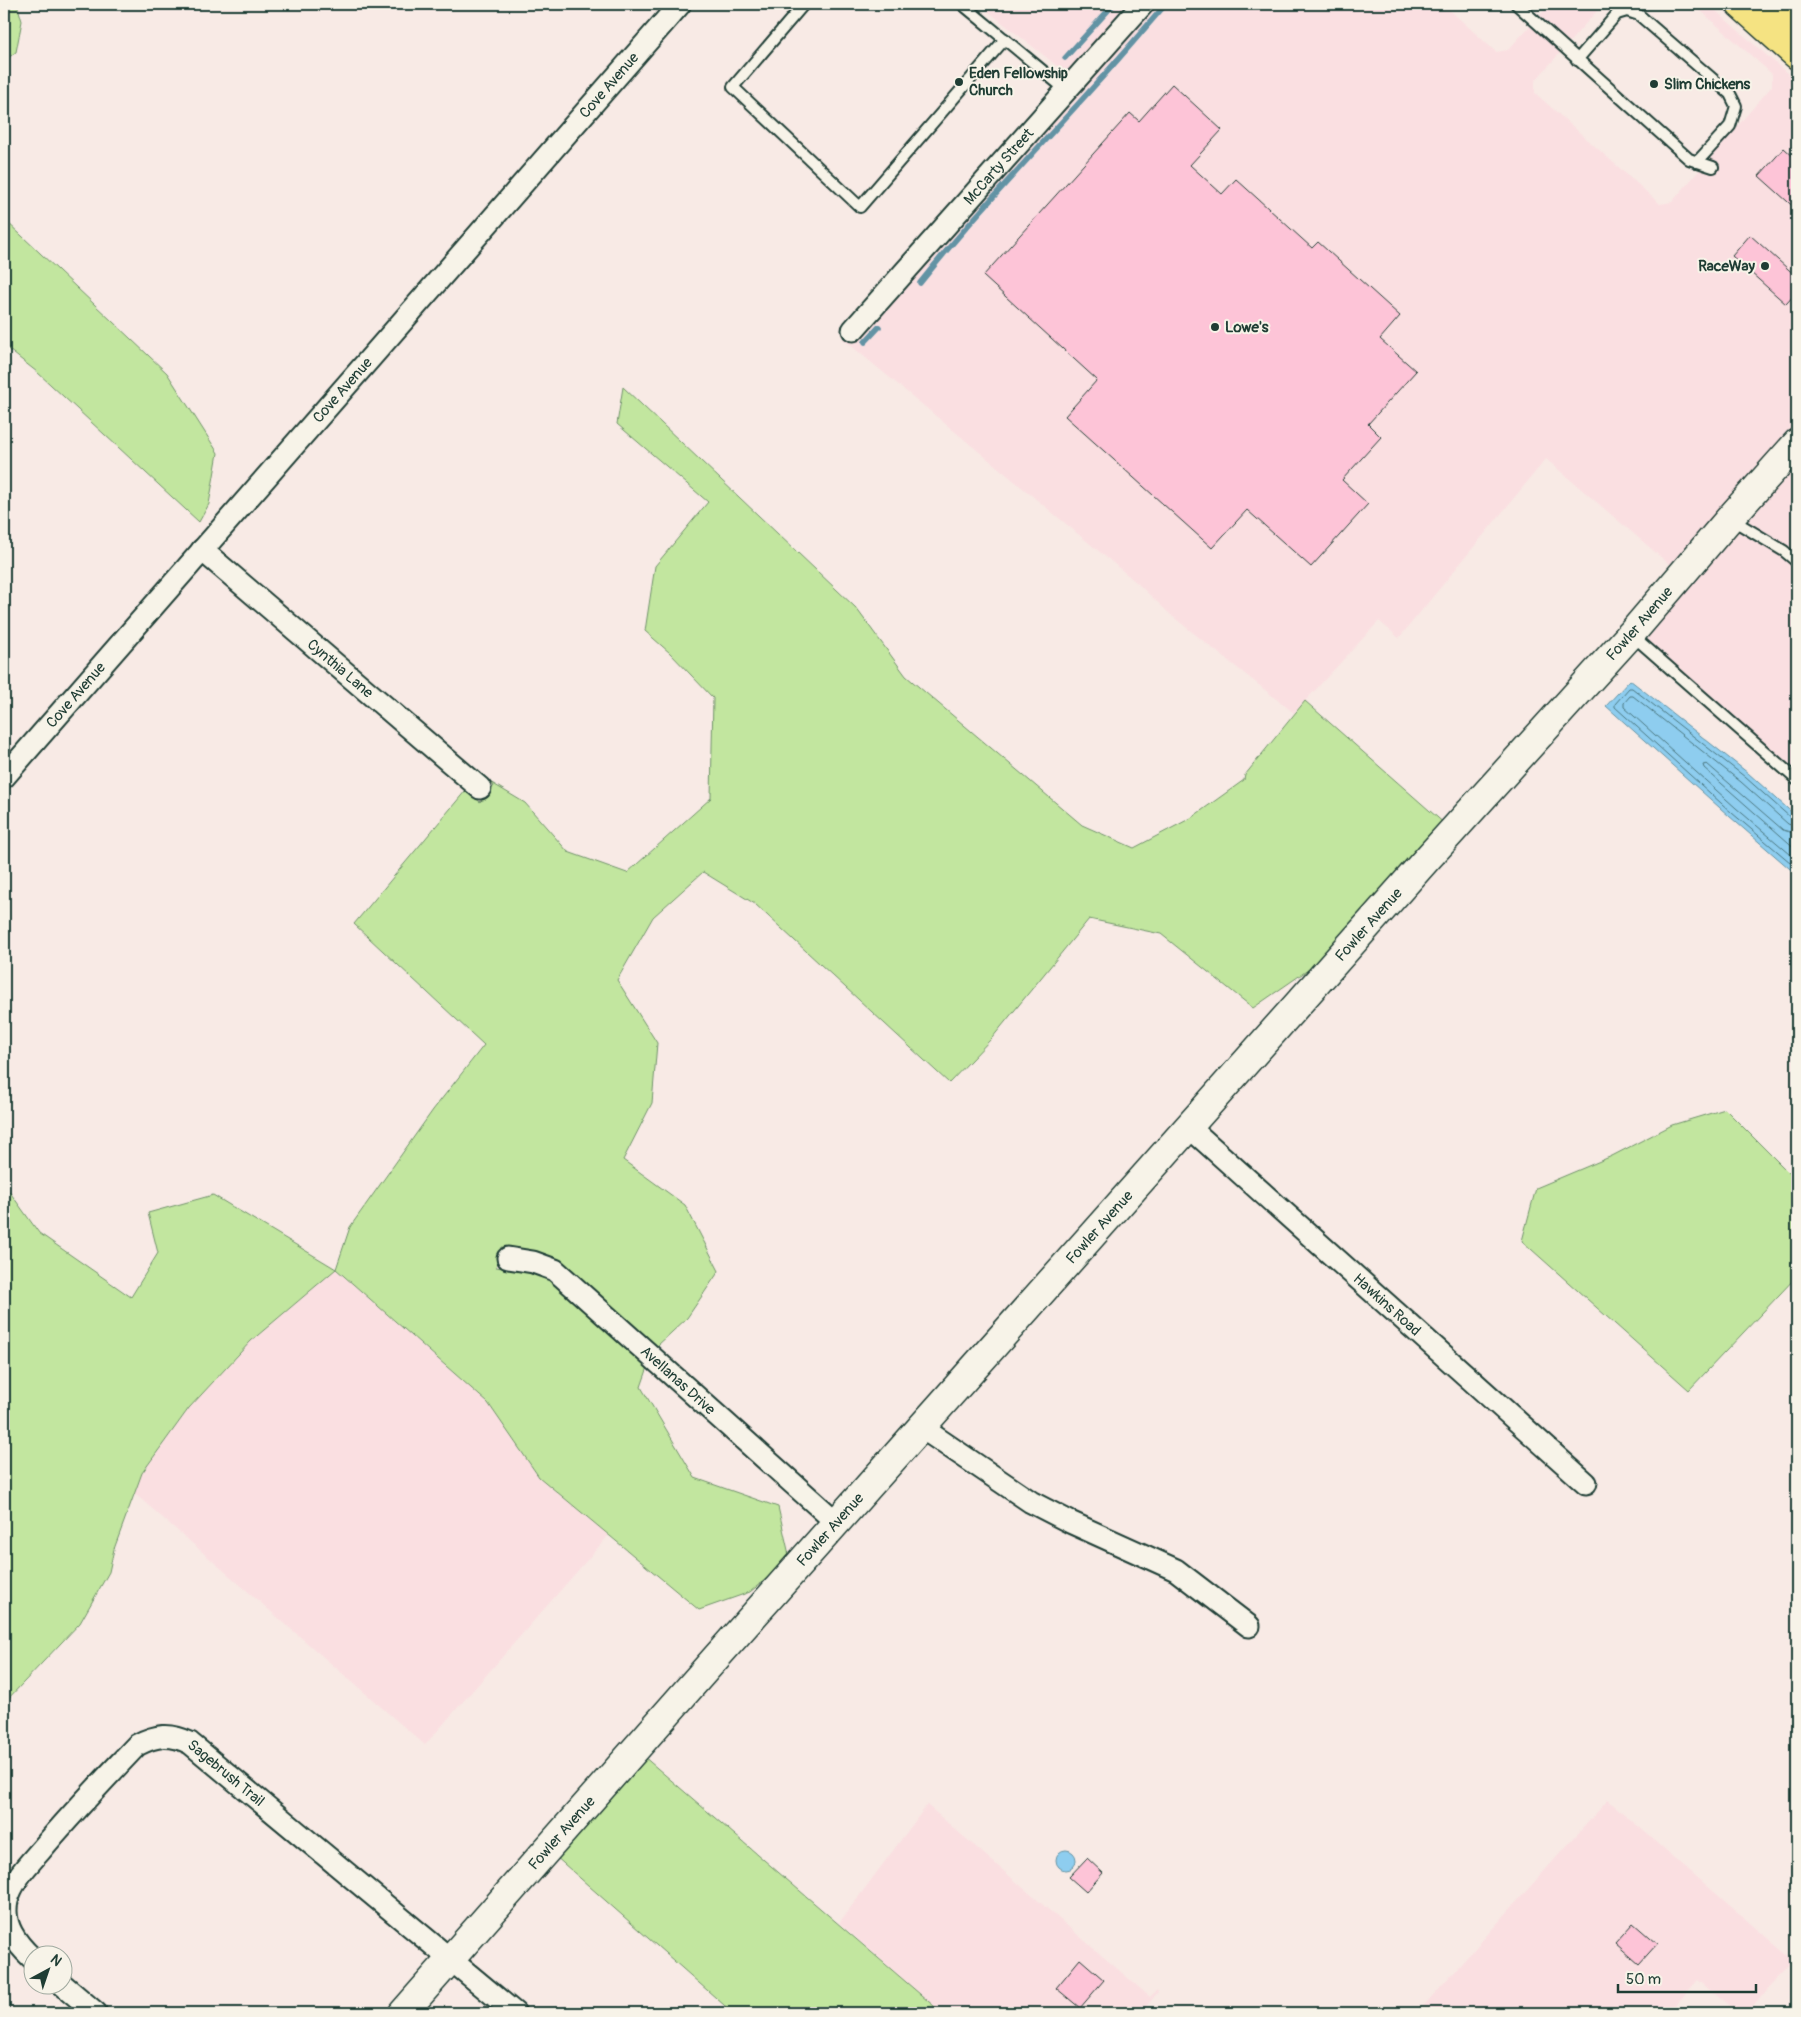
<svg xmlns="http://www.w3.org/2000/svg" width="1801" height="2017" font-family="Pangolin,sans-serif">
  <style>
    .built { fill: #fadfe1 }
    .green { fill: #c2e69f; stroke: #70926a }
    .water { fill: #8ecdef; stroke: #6293a4 }
    .lines { fill: none; stroke-linecap: round; stroke-linejoin: round }
    .shore { stroke: #4b777f; stroke-width: 1 }
    .stream { stroke: #6293a4; stroke-width: 5.5 }
    .building { fill: #fdc4d7; stroke: #1f3d34 }
    .lane-casing { stroke: #1f3d34; stroke-width: 14 }
    .street-casing { stroke: #1f3d34; stroke-width: 25 }
    .secondary-casing { stroke: #1f3d34; stroke-width: 31 }
    .primary-casing { stroke: #1f3d34; stroke-width: 31 }
    .lane { stroke: #f7f3e8; stroke-width: 10 }
    .street { stroke: #f7f3e8; stroke-width: 21 }
    .secondary { stroke: #f7f3e8; stroke-width: 28 }
    .primary { stroke: #f5e382; stroke-width: 28 }
    .poi-dot { fill: #1f3d34; stroke: #f7f3e8; stroke-width: 2 }
    .labels { text-anchor: middle; stroke-width: 4; stroke-linejoin: round; paint-order: stroke }
    .poi-label { font-size: 15px; font-weight: bold; fill: #1f3d34; stroke: #f7f3e8; text-anchor: start }
    .street-label { font-size: 15px; fill: #1f3d34; stroke: #f7f3e8 }
  </style>
  <rect width="100%" height="100%" fill="#f8eae5"/>
  <filter id="ink" filterUnits="userSpaceOnUse"><feTurbulence type="fractalNoise" baseFrequency=".02" numOctaves="2"/><feDisplacementMap in="SourceGraphic" scale="10" xChannelSelector="R" yChannelSelector="G"/><feConvolveMatrix kernelMatrix="1 2 1 2 8 2 1 2 1" color-interpolation-filters="sRGB"/></filter>
  <g filter="url(#ink)">
    <g class="built">
      <path d="M979,4H1131L1036,111L1066,73Z"/>
      <path d="M1156,4H1443L1496,52L1508,50L1550,4H1603L1535,81V93L1660,204L1672,202L1772,86V74L1693,4H1708L1797,82V429L1675,569L1546,459L1399,638L1379,621L1294,713L1172,616L1136,582L843,339L845,337L853,344Z"/>
      <path d="M1797,457V783L1637,641Z"/>
      <path d="M336,1269L488,1403L539,1477L609,1535L425,1745L134,1493L142,1473L189,1408L251,1341Z"/>
      <path d="M1608,1800L1795,1962L1747,2013H1738L1698,1980L1668,2013H1417Z"/>
      <path d="M927,1805L1150,1997L1157,1990L1158,1992L1141,2013H942L839,1923Z"/>
    </g>
    <g class="green">
      <path d="M4,4H17L22,21L16,52L4,61Z"/>
      <path d="M4,219L167,373L218,453L209,504L199,522L37,372L4,346Z"/>
      <path d="M623,387L856,608L906,676L1082,825L1134,848L1191,818L1244,780L1245,775L1305,701L1446,825L1328,956L1253,1008L1161,934L1089,919L992,1038L949,1083L755,904L703,872L653,917L617,980L657,1043L652,1103L623,1160L685,1205L719,1271L687,1318L657,1346L562,1262L536,1253L501,1247L496,1267L529,1272L549,1280L648,1367L641,1387L695,1478L778,1507L790,1559L750,1592L699,1610L539,1477L488,1403L336,1269L251,1341L189,1408L142,1473L114,1549L109,1572L80,1623L4,1703V1184L39,1233L131,1297L158,1253L148,1213L213,1195L336,1269L350,1227L433,1110L484,1045L354,924L466,790L480,802L494,786L485,779L525,803L568,852L627,873L711,798L713,698L670,653L645,631L655,566L708,502L617,424Z"/>
      <path d="M1725,1109L1797,1181V1276L1689,1390L1522,1241L1536,1188L1612,1156L1672,1125Z"/>
      <path d="M643,1756L942,2013H733L555,1856Z"/>
    </g>
    <g class="water">
      <path d="M1630,680L1748,773L1797,817V875L1729,816L1606,706Z"/>
      <circle cx="1066" cy="1860" r="10"/>
    </g>
    <g class="lines">
      <g class="shore">
        <path d="M1797,820L1792,819L1745,777L1632,688H1629L1615,704V707L1732,813L1797,868"/>
        <path d="M1797,827L1788,824L1741,782L1633,696H1630L1624,703V707L1736,808L1797,860"/>
        <path d="M1797,834L1783,830L1707,764L1703,765L1704,768L1797,850"/>
      </g>
      <g class="stream">
        <path d="M1065,58L1114,4"/>
        <path d="M920,283C975,214 1037,150 1096,84C1120,58 1143,30 1166,4"/>
        <path d="M865,342L879,327"/>
      </g>
    </g>
    <g class="building">
      <path d="M1172,84L1222,130L1190,165L1222,194L1236,179L1312,248L1318,242L1400,316L1380,339L1416,371L1368,424L1381,437L1342,480L1368,504L1311,567L1247,510L1212,548L1065,416L1097,380L983,276L1130,113L1139,121Z"/>
      <path d="M1784,148L1797,160V210L1759,176Z"/>
      <path d="M1750,235L1797,277V292L1786,304L1732,256Z"/>
      <path d="M1087,1858L1103,1873L1086,1892L1069,1877Z"/>
      <path d="M1633,1923L1657,1944L1639,1964L1615,1943Z"/>
      <path d="M1080,1959L1104,1980L1080,2008L1056,1988Z"/>
    </g>
    <g class="lines">
      <defs>
        <g id="lane">
          <path d="M804,4L733,87L860,207L1005,39"/>
          <path d="M962,4L1066,90"/>
          <path d="M1516,4L1689,159L1713,167"/>
          <path d="M1577,60L1617,14L1627,11L1639,15L1730,94L1736,106L1730,126L1697,162"/>
          <path d="M1731,519L1784,551L1797,562"/>
          <path d="M1632,635L1797,780"/>
        </g>
        <g id="street">
          <path id="s1" d="M853,330L1143,4"/>
          <path id="s2" d="M202,550L480,788"/>
          <path id="s3" d="M4,777L680,4"/>
          <path id="s4" d="M1189,1127L1586,1483"/>
          <path id="s5" d="M508,1258L533,1262L555,1270L837,1523"/>
          <path d="M922,1428L1031,1502L1070,1522L1176,1570L1249,1626"/>
          <path id="s6" d="M32,1958C16,1943 2,1925 7,1901C12,1881 27,1866 41,1850C71,1814 104,1780 137,1745C156,1735 170,1733 190,1743L515,2013"/>
          <path d="M62,1984L96,2013"/>
        </g>
        <g id="secondary">
          <path id="s7" d="M403,2013L714,1660L1426,860L1631,634L1730,518L1797,443"/>
        </g>
        <g id="primary">
          <path d="M1740,4L1797,55"/>
          <path d="M1770,4L1797,28"/>
        </g>
      </defs>
      <use href="#lane" class="lane-casing"/>
      <use href="#street" class="street-casing"/>
      <use href="#secondary" class="secondary-casing"/>
      <use href="#primary" class="primary-casing"/>
      <use href="#lane" class="lane"/>
      <use href="#street" class="street"/>
      <use href="#secondary" class="secondary"/>
      <use href="#primary" class="primary"/>
    </g>
  </g>
  <g class="poi-dot">
    <circle cx="959" cy="82" r="5"/>
    <circle cx="1654" cy="84" r="5"/>
    <circle cx="1765" cy="266" r="5"/>
    <circle cx="1215" cy="327" r="5"/>
  </g>
  <g class="labels">
    <g class="poi-label">
      <text x="969" y="78">Eden Fellowship<tspan x="969" dy="17">Church</tspan></text>
      <text x="1664" y="89">Slim Chickens</text>
      <text x="1755" y="271" text-anchor="end">RaceWay</text>
      <text x="1225" y="332">Lowe's</text>
    </g>
    <g class="street-label">
      <text dy="5" stroke="none"><textPath href="#s3" startOffset="919">Cove Avenue</textPath></text>
      <text dy="5" stroke="none"><textPath href="#s1" startOffset="219">McCarty Street</textPath></text>
      <text dy="5" stroke="none"><textPath href="#s3" startOffset="514">Cove Avenue</textPath></text>
      <text dy="5" stroke="none"><textPath href="#s7" startOffset="1860">Fowler Avenue</textPath></text>
      <text dy="5" stroke="none"><textPath href="#s2" startOffset="182">Cynthia Lane</textPath></text>
      <text dy="5" stroke="none"><textPath href="#s3" startOffset="109">Cove Avenue</textPath></text>
      <text dy="5" stroke="none"><textPath href="#s7" startOffset="1455">Fowler Avenue</textPath></text>
      <text dy="5" stroke="none"><textPath href="#s7" startOffset="1050">Fowler Avenue</textPath></text>
      <text dy="5" stroke="none"><textPath href="#s4" startOffset="266">Hawkins Road</textPath></text>
      <text dy="5" stroke="none"><textPath href="#s5" startOffset="214">Avellanas Drive</textPath></text>
      <text dy="5" stroke="none"><textPath href="#s7" startOffset="645">Fowler Avenue</textPath></text>
      <text dy="5" stroke="none"><textPath href="#s6" startOffset="372">Sagebrush Trail</textPath></text>
      <text dy="5" stroke="none"><textPath href="#s7" startOffset="240">Fowler Avenue</textPath></text>
    </g>
  </g>
  <rect width="1801" height="2017" fill="none" stroke="#f7f3e8" stroke-width="20"/>
  <rect x="10" y="10" width="1781" height="1997" fill="none" stroke="#1f3d34" stroke-width="2" filter="url(#ink)"/>
  <g transform="translate(48 1970) rotate(40)"><circle r="24" fill="#f7f3e8" stroke="#a1aaa0"/>
  <path d="M0-4L9 19L0 12L-9 19Z" fill="#1f3d34"/>
  <text y="-8" font-size="14" font-weight="bold" text-anchor="middle" fill="#1f3d34">N</text>
  </g>
  <path d="M1618 1984v8h138v-8" fill="none" stroke="#1f3d34" stroke-width="2.5"/>
  <text x="1626" y="1984" font-size="15" fill="#1f3d34" stroke="#f7f3e8" stroke-width="4" paint-order="stroke">50 m</text>
</svg>
